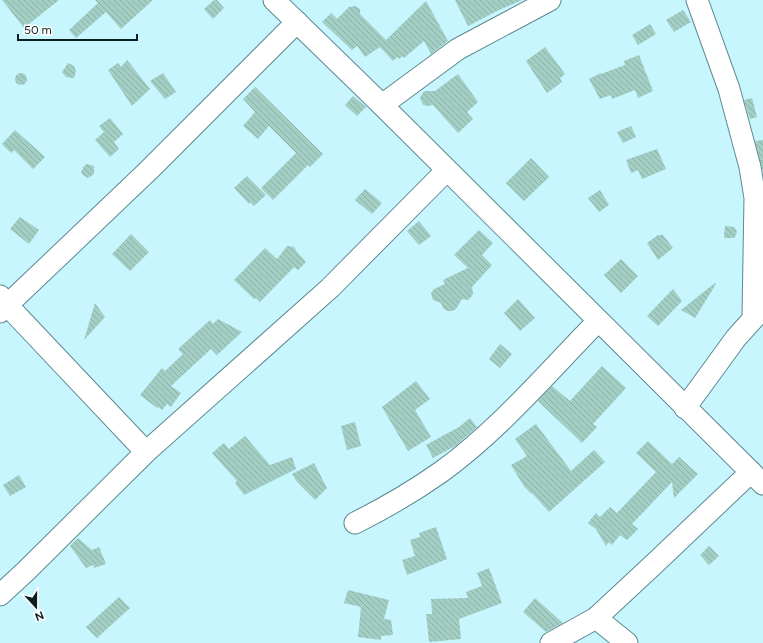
<svg xmlns="http://www.w3.org/2000/svg" width="763" height="643" font-family="Figtree,sans-serif">
  <style>
    .building { fill: url(#building-back-hatch) }
    .lines { fill: none; stroke-linecap: round; stroke-linejoin: round }
    .minor-casing { stroke: #5e8990; stroke-width: 23 }
    .minor { stroke: #fff; stroke-width: 21 }
  </style>
  <defs>
    <pattern id="building-back-hatch" width="6" height="6" patternUnits="userSpaceOnUse"><rect width="6" height="6" fill="#a2cec4"/><path d="M-1 5l2 2M0 0l6 6M5-1l2 2" fill="none" stroke="#8ab0a8"/></pattern>
  </defs>
  <rect width="100%" height="100%" fill="#c8f6fe"/>
  <g class="building">
    <path d="M2,0H59L24,28Z"/>
    <path d="M95,0H153L121,29L106,12L76,38L69,30L98,3Z"/>
    <path d="M214,0H217L224,8L213,19L204,9Z"/>
    <path d="M455,0H522L497,11L468,26Z"/>
    <path d="M426,1L448,41L431,54L424,41L404,58L403,56L399,59L397,57L393,61L380,47L365,57L357,46L352,50L322,22L331,13L337,19L349,7L355,6L360,9V14L386,40Z"/>
    <path d="M683,10L691,22L674,32L666,20Z"/>
    <path d="M650,24L656,34L638,45L632,35Z"/>
    <path d="M545,47L565,74L560,78L562,82L547,93L526,61Z"/>
    <path d="M639,55L653,91L638,98L635,90L612,99L611,95L600,99L589,79L601,73V74L625,65L624,61Z"/>
    <path d="M127,60L150,89L132,106L108,70L118,63L121,67Z"/>
    <path d="M68,63L74,66L76,71L74,78L66,77L62,72Z"/>
    <circle cx="21" cy="79" r="6"/>
    <path d="M163,73L176,92L165,99L150,81Z"/>
    <path d="M458,74L478,102L467,112L473,119L458,133L433,105L428,106L423,105L420,98L424,91H435Z"/>
    <path d="M255,87L323,154L310,167L308,165L273,200L261,188L296,153L269,126L258,139L243,126L255,112L243,99Z"/>
    <path d="M353,96L366,107L357,116L345,105Z"/>
    <path d="M752,98L757,117L750,119L744,100Z"/>
    <path d="M110,118L123,134L114,142L119,149L110,157L95,140L104,132L99,126Z"/>
    <path d="M631,126L636,137L623,143L617,132Z"/>
    <path d="M15,130L45,157L33,169L14,150L11,153L2,144Z"/>
    <path d="M763,140V172L755,141Z"/>
    <path d="M657,149L666,169L642,179L638,170L631,173L626,160Z"/>
    <path d="M531,158L549,177L524,201L506,183Z"/>
    <path d="M87,164L94,166V174L88,178L83,175L81,172L84,166Z"/>
    <path d="M247,176L266,195L254,206L250,202L249,204L234,188Z"/>
    <path d="M365,189L382,203L372,214L355,200Z"/>
    <path d="M600,190L609,205L599,212L588,198Z"/>
    <path d="M20,217L39,230L29,244L10,229Z"/>
    <path d="M419,221L431,236L419,245L407,231Z"/>
    <path d="M725,226L734,227L737,231L736,235L734,238H724Z"/>
    <path d="M479,230L493,243L482,255L492,265L472,287L473,294L471,297L468,300L462,299L456,309L452,311H447L443,308L441,303L433,300L431,293L434,289L445,284L443,280L468,268L454,255Z"/>
    <path d="M131,234L149,252L130,271L112,254Z"/>
    <path d="M658,235H663L673,248L658,260L647,243Z"/>
    <path d="M287,246L294,247L297,252L306,262L298,270L294,267L260,302L256,298L254,299L234,280L265,248L277,259Z"/>
    <path d="M621,259L638,276L621,293L604,275Z"/>
    <path d="M715,283L716,284L695,318L681,310Z"/>
    <path d="M673,289L682,301L658,326L647,316Z"/>
    <path d="M518,299L535,318L520,331L504,313Z"/>
    <path d="M95,303L105,317L84,340Z"/>
    <path d="M218,319L242,332L217,355L211,349L171,386L181,393L171,407L167,404L162,410L158,407L157,408L140,395L162,368L165,371L183,354L178,349L210,320L213,324Z"/>
    <path d="M500,344L512,354L500,368L489,359Z"/>
    <path d="M602,366L626,388L593,424L597,427L582,443L538,401L552,386L570,401Z"/>
    <path d="M416,381L430,399L415,410L431,437L408,451L382,407Z"/>
    <path d="M470,418L477,427L455,446L433,458L426,445L459,427Z"/>
    <path d="M355,422L361,446L347,450L341,426Z"/>
    <path d="M536,424L571,471L594,450L605,462L549,512L532,493L531,494L526,488H525L511,465L527,456L515,439Z"/>
    <path d="M245,436L270,465L292,457L296,469L244,495L235,483L237,481L212,453L224,443L229,449Z"/>
    <path d="M648,441L672,464L679,457L698,474L674,498L672,482L632,524L638,529L627,540L620,535L612,545L609,542L606,546L596,529L588,523L596,513L600,517L610,507L617,513L656,472L636,453Z"/>
    <path d="M314,463L327,488L315,500L297,482L292,474Z"/>
    <path d="M19,475L26,487L10,496L3,485Z"/>
    <path d="M436,527L447,559L407,575L402,560L415,556L410,540L420,537L419,533Z"/>
    <path d="M78,538L92,550L99,547L106,564L94,568L93,565L86,568L70,546Z"/>
    <path d="M709,546L719,556L709,565L700,555Z"/>
    <path d="M489,568L502,603L459,619L461,639L429,642L426,614H432L431,599L468,598L466,592L482,586L477,573Z"/>
    <path d="M348,590L389,600L384,619L391,620L393,635L381,636V640L358,637L361,607L344,603Z"/>
    <path d="M119,597L130,608L97,638L86,627Z"/>
    <path d="M535,598L563,623L546,632L523,612Z"/>
  </g>
  <g class="lines">
    <defs>
      <g id="minor">
        <path d="M274,0L382,105L763,484"/>
        <path d="M697,0L729,89L750,167L755,198L753,317"/>
        <path d="M382,105L458,49L550,0"/>
        <path d="M0,296L7,305L146,452"/>
        <path d="M0,312L149,170L297,22"/>
        <path d="M685,408L736,338L763,308"/>
        <path d="M355,523C385,508 414,491 441,472C499,430 548,372 598,321"/>
        <path d="M0,595L26,571L146,452L330,288L446,171"/>
        <path d="M596,618L627,643"/>
        <path d="M551,643L596,618L653,565L751,472"/>
      </g>
    </defs>
    <use href="#minor" class="minor-casing"/>
    <use href="#minor" class="minor"/>
  </g>
  <g transform="translate(36 607) rotate(159)" stroke="#ffffff" stroke-width="3" paint-order="stroke">
  <path d="M0-3L7 15L0 10L-7 15Z" fill="#0d1e21"/>
  <text y="-6" font-size="11" font-weight="bold" text-anchor="middle" fill="#0d1e21">N</text>
  </g>
  <path d="M18 34v6h119v-6" fill="none" stroke="#0d1e21" stroke-width="2"/>
  <text x="24" y="34" font-size="12" fill="#0d1e21" stroke="#ffffff" stroke-width="3" paint-order="stroke">50 m</text>
</svg>
